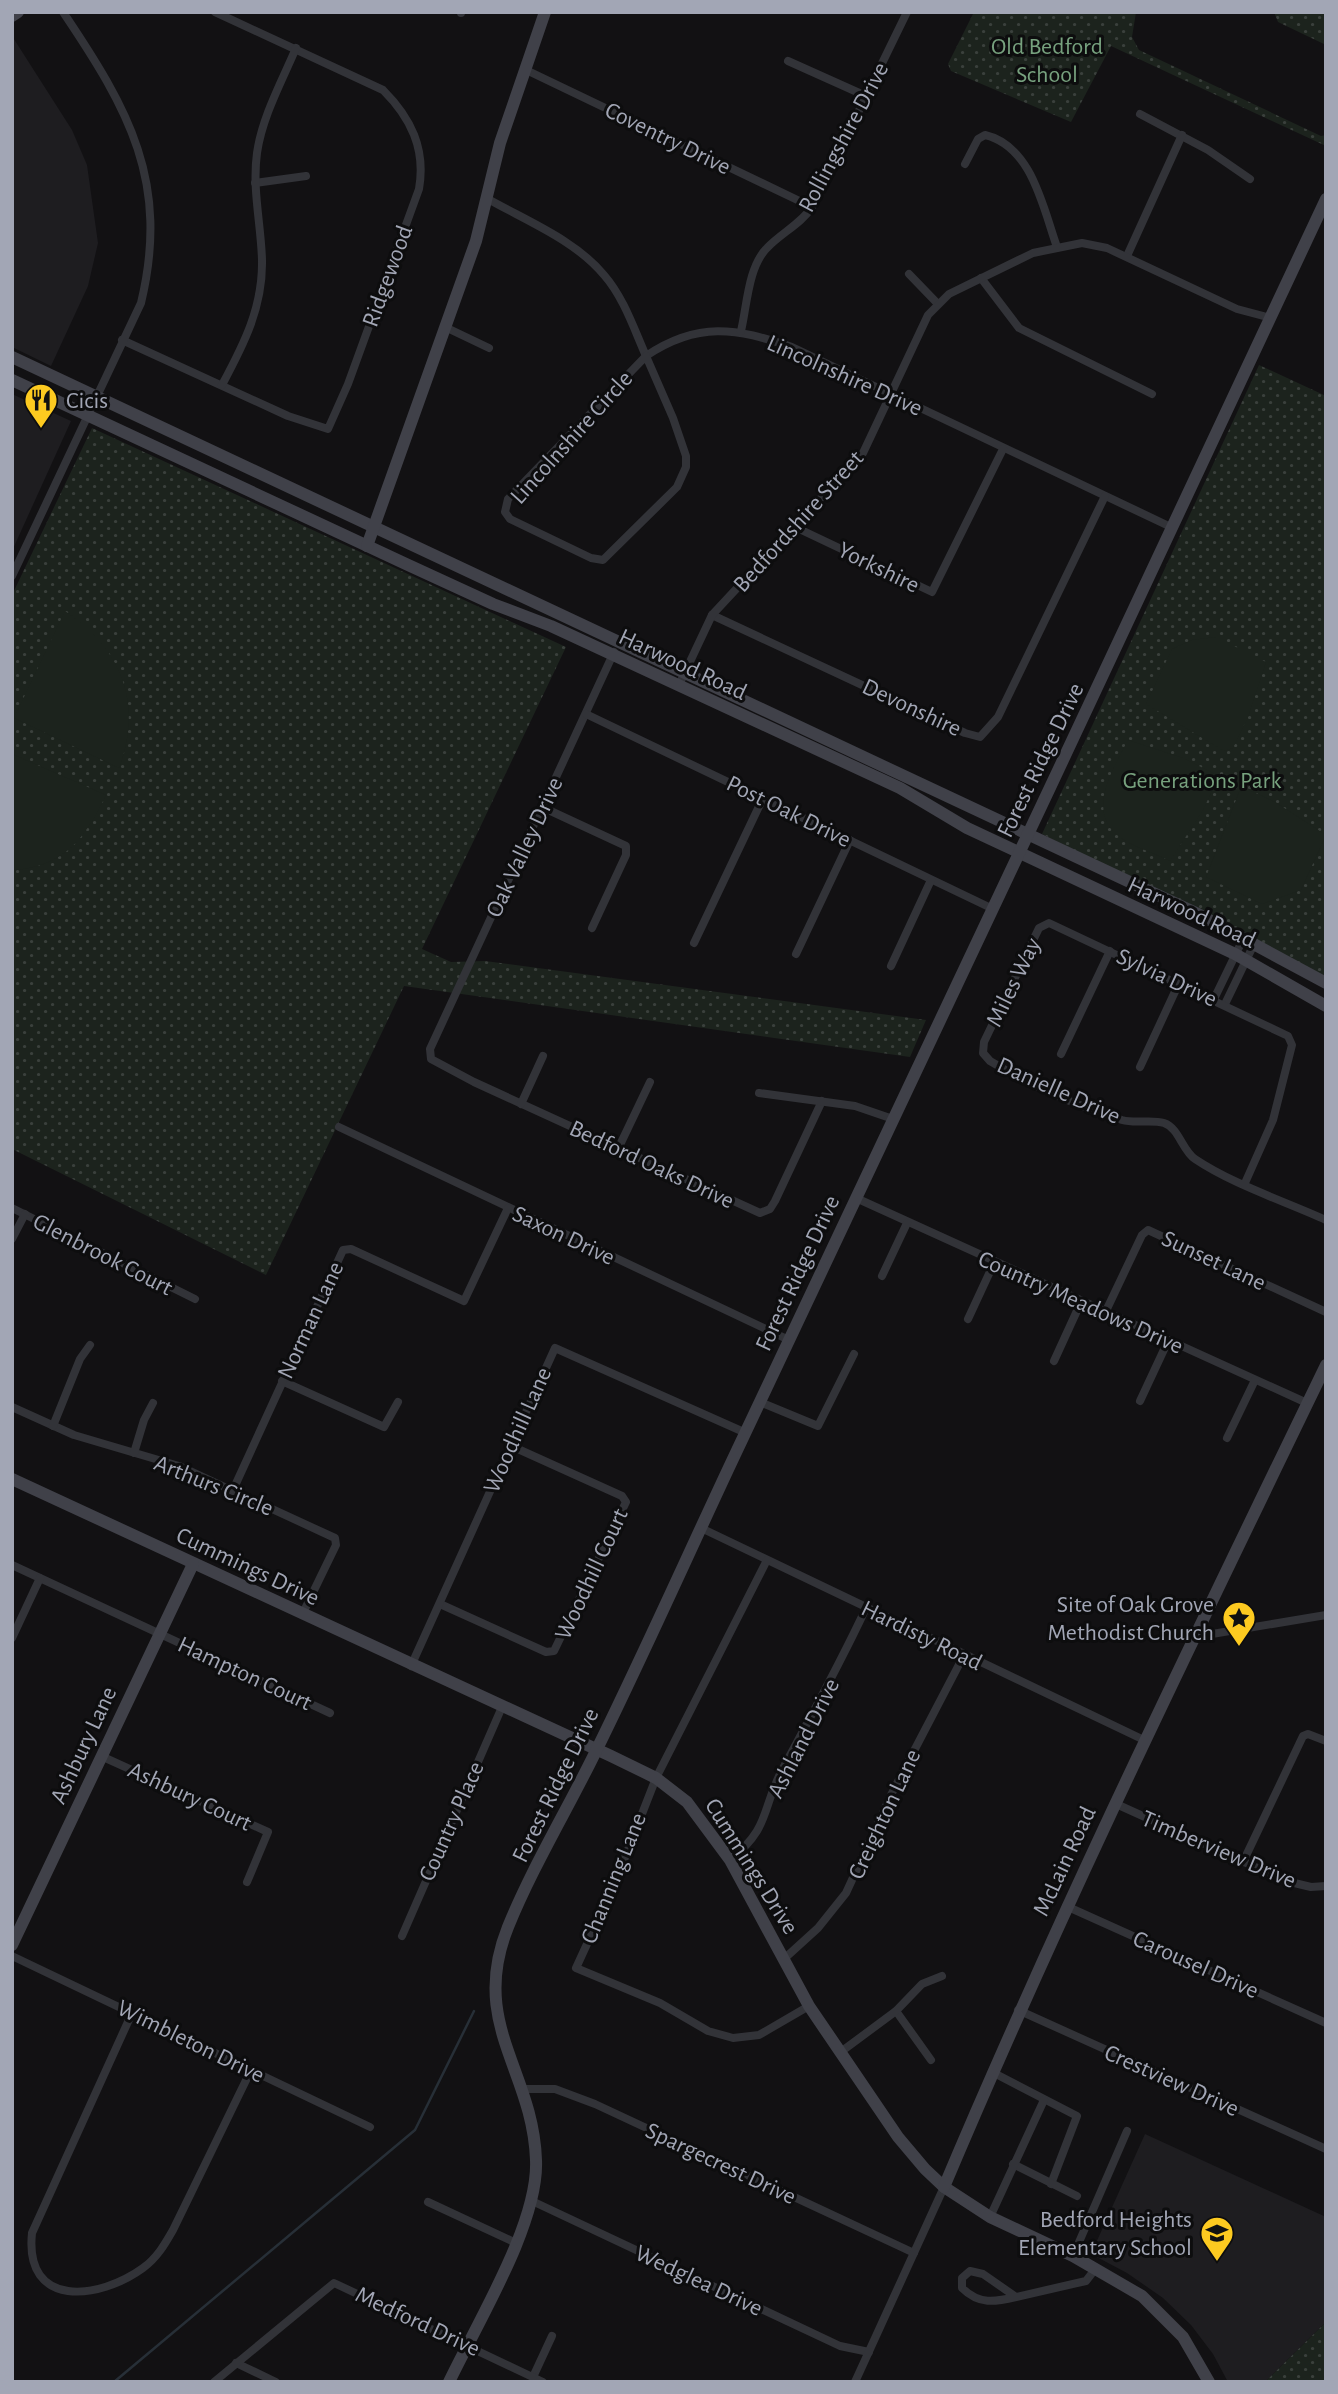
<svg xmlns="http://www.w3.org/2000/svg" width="1338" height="2394" font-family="'Alegreya Sans',sans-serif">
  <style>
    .built { fill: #1e1d20 }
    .grass { fill: url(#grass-dots) }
    .garden { fill: #1c231d }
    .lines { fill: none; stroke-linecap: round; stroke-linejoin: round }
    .stream { stroke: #272f37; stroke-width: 2.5 }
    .street { stroke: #323338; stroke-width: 8 }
    .secondary { stroke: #404149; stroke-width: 12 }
    .labels { text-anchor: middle; stroke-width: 6; stroke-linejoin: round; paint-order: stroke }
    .park-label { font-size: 24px; fill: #77a17e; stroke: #0d0d0e }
    .street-label { font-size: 24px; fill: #a2a6b5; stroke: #0d0d0e }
    .poi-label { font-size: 24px; fill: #a2a6b5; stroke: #0d0d0e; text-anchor: end }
  </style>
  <defs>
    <pattern id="grass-dots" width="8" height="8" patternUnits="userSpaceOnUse" patternTransform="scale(1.75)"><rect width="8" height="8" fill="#1c231d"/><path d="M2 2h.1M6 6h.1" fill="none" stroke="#3a403c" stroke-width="1.8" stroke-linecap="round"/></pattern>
  </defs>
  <rect width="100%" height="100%" fill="#121113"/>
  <g class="built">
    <path d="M12,36L72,130L87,165L98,243L88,286L51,366L12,347Z"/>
    <path d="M12,394L71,421L12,551Z"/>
    <path d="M1145,2134L1326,2217V2322L1265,2382H1228L1213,2354L1191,2325L1163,2298L1127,2273L1091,2254Z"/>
  </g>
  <g class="grass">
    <path d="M974,12H1136L1132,37L1139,50L1321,136L1326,135V146L1111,46L1071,122L951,71L948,64Z"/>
    <path d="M1274,12H1326V45L1278,22Z"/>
    <path d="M1259,365L1326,396V978L1042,834Z"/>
    <path d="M92,428L566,647L422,949L451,962L485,961L926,1020L910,1057L404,986L266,1275L12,1149V595Z"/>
    <path d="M1326,2322V2382H1265Z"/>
  </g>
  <g class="garden">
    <path d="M65,611C122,649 143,704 119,768L14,718Z"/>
    <path d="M1216,637L1266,662L1248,717L1233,748L1224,751L1146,704L1172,649L1192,640Z"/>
    <path d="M1128,740L1183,758L1213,773L1216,782L1203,810L1170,861C1154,853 1130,846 1116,834C1087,808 1115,766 1128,740Z"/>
    <path d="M12,754L106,795C85,838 65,867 12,870Z"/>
    <path d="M1247,789L1275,802L1326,835L1301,890L1262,904L1206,877L1239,792Z"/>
  </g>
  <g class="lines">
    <path class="stream" d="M114,2382L415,2130L474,2011"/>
    <g class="street">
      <path d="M461,12V13"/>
      <path d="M788,61L866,96"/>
      <path d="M524,69L812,207"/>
      <path d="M1140,114L1208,150L1250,179"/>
      <path d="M965,164L978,139L985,135C1032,146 1043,208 1057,247"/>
      <path d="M255,183L306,176"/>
      <path d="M488,199C527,221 575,240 604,275C624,298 634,329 646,356C698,321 736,328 792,347L1173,528"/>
      <path d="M1127,256L1182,135"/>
      <path d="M909,274L937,303"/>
      <path d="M981,278L1019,328L1152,394"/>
      <path d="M445,327L489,348"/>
      <path d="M741,331C747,306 748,267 767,248C781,233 801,224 812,207L907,12"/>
      <path d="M122,340L288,416L328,429L348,384L419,189C426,149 411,118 383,90L215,12"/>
      <path d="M646,356L673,418L686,456V467L677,487L603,560L591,558L510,519L505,512L508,499Z"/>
      <path d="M222,385C244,344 263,307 262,260C261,224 252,189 257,153C262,117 282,81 296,48"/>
      <path d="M795,527L932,592L1003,449"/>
      <path d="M12,576L141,303C170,182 129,110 63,12"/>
      <path d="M712,615L965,733L980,737L998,717L1105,496"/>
      <path d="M614,652L430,1049L431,1059L474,1082L760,1213L770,1209L775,1201L822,1101"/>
      <path d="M679,685L712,615L863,453L928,315L949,294L1033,253L1082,243L1107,248L1237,309L1271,318"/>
      <path d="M586,714L991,908"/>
      <path d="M542,807L626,846V855L592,928"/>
      <path d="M694,943L763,798"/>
      <path d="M796,954L850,840"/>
      <path d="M891,966L931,880"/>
      <path d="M1214,999L1244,937"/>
      <path d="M1225,1004L1255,942"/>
      <path d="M1061,1054L1110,951"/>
      <path d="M1140,1067L1179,983"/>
      <path d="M759,1093L855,1106L893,1119"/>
      <path d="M521,1104L543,1056"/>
      <path d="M339,1127L789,1340"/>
      <path d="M618,1149L650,1082"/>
      <path d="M1245,1183L1273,1120L1292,1045L1288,1036L1049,923L1039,928L984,1042L983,1053L990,1061C1030,1085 1077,1106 1122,1120C1136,1124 1151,1119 1164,1123C1179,1128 1182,1150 1195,1159C1232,1184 1284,1201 1326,1220"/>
      <path d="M856,1198L1307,1403"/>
      <path d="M12,1208L195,1299"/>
      <path d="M12,1239L25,1214"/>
      <path d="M882,1276L907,1223"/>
      <path d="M1105,1313L1142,1235L1148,1230L1326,1312"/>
      <path d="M968,1319L994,1263"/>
      <path d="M1054,1361L1081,1302"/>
      <path d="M282,1381L384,1427L398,1402"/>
      <path d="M1140,1401L1168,1341"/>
      <path d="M760,1402L818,1426L854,1354"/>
      <path d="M12,1407L74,1435L179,1466L335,1538L336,1545L302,1615"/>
      <path d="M53,1426L80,1359L90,1345"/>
      <path d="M1227,1438L1255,1380"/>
      <path d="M134,1453L144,1420L153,1403"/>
      <path d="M233,1490L343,1250L351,1249L464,1301L508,1208"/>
      <path d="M701,1528L1144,1740"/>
      <path d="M767,1560L656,1778L615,1883L576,1968L660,2003L708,2031L733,2038L759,2035L809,2006"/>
      <path d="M12,1565L330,1713"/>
      <path d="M440,1604L546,1652L554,1651L626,1502L622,1496L509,1445"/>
      <path d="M1194,1637L1326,1615"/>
      <path d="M12,1638L40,1578"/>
      <path d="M411,1666L555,1348L746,1433"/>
      <path d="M101,1756L268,1832L247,1882"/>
      <path d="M1114,1803L1286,1881L1311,1887L1326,1886"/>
      <path d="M730,1860C771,1827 761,1810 782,1770C811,1716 840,1664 866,1608"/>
      <path d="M1243,1862L1303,1736L1308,1734L1326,1741"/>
      <path d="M1066,1906L1326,2023"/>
      <path d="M402,1936L502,1707"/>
      <path d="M12,1956L370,2127"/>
      <path d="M785,1958L818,1928L846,1893L892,1793L964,1655"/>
      <path d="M1018,2010L1326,2149"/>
      <path d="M896,2011L931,2060"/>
      <path d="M132,2013L32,2233C24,2309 99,2300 143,2268C157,2258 165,2244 173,2230L251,2070"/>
      <path d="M842,2051L896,2011L922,1984L942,1976"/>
      <path d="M992,2072L1077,2116L1051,2184"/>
      <path d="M523,2089H555L595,2104L914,2253"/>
      <path d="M1013,2164L1077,2196"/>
      <path d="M532,2201L840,2346L869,2352"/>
      <path d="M428,2202L516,2243"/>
      <path d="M990,2217L1044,2100"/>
      <path d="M1073,2256L1127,2131"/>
      <path d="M1016,2297C995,2302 979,2305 962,2288V2278L970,2271L983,2274L1016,2297L1086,2281L1096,2268"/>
      <path d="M236,2363L276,2382"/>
      <path d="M533,2377L552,2336"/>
      <path d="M214,2382L334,2283L543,2382"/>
      <path d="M855,2382L944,2187"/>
    </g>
    <g class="secondary">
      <path d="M12,16L18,12"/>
      <path d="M12,357L1198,914L1326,983"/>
      <path d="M12,380L406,564L493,604L551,626L900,788L967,828L1235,954L1326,1006"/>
      <path d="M367,546L476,241L500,143L545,12"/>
      <path d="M12,1479L611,1756L656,1778L687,1802L730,1860L809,2006L898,2137L925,2169L944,2187L990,2217L1073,2256L1142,2296L1183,2337L1209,2382"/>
      <path d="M12,1945L193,1564"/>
      <path d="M944,2187C1062,1907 1194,1638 1326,1365"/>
      <path d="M449,2382C477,2323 539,2223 536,2160C533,2070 469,2024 508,1927C532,1868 566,1812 594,1755C642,1658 686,1559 732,1461C929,1040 1131,621 1326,199"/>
    </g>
  </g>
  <defs>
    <symbol id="restaurant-pin" viewBox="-11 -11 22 30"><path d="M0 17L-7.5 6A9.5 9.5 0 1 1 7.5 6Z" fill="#fdca20" stroke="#0d0d0e"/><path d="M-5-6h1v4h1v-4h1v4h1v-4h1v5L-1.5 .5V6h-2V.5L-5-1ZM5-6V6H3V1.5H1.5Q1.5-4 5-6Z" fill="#111"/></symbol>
    <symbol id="sight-pin" viewBox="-11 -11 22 30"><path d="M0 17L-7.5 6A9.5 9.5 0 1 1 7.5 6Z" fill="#fdca20" stroke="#0d0d0e"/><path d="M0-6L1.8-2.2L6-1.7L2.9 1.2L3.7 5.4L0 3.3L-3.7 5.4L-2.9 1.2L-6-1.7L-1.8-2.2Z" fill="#111"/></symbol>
    <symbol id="school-pin" viewBox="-11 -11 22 30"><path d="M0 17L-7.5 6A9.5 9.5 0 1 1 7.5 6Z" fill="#fdca20" stroke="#0d0d0e"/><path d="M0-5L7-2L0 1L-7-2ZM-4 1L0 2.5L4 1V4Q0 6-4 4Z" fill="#111"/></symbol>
  </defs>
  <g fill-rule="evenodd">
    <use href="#restaurant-pin" x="22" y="381" width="38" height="52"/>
    <use href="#sight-pin" x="1220" y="1599" width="38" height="52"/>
    <use href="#school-pin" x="1198" y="2214" width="38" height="52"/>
  </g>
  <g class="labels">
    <g class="park-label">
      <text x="1047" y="54">Old Bedford<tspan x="1047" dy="28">School</tspan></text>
      <text x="1202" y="788">Generations Park</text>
    </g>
    <g class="street-label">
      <text transform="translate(843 137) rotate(-62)" y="8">Rollingshire Drive</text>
      <text transform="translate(668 138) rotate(26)" y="8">Coventry Drive</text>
      <text transform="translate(387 276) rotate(-70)" y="8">Ridgewood</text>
      <text transform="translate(845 375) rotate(24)" y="8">Lincolnshire Drive</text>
      <text transform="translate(571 437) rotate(-48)" y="8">Lincolnshire Circle</text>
      <text transform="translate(798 521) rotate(-48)" y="8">Bedfordshire Street</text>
      <text transform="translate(879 567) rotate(26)" y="8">Yorkshire</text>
      <text transform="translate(683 664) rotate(25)" y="8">Harwood Road</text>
      <text transform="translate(912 707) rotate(25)" y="8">Devonshire</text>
      <text transform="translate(1040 760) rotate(-64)" y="8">Forest Ridge Drive</text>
      <text transform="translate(789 811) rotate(26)" y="8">Post Oak Drive</text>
      <text transform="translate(524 847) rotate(-65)" y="8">Oak Valley Drive</text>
      <text transform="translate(1192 912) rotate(25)" y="8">Harwood Road</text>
      <text transform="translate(1167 977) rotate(25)" y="8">Sylvia Drive</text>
      <text transform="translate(1013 982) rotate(-64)" y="8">Miles Way</text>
      <text transform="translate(1059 1090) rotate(24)" y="8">Danielle Drive</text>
      <text transform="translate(652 1164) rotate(25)" y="8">Bedford Oaks Drive</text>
      <text transform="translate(564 1235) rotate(25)" y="8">Saxon Drive</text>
      <text transform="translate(103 1254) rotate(27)" y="8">Glenbrook Court</text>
      <text transform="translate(1214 1260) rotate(25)" y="8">Sunset Lane</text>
      <text transform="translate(797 1273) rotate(-65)" y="8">Forest Ridge Drive</text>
      <text transform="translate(1081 1302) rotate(24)" y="8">Country Meadows Drive</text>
      <text transform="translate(310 1320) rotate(-65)" y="8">Norman Lane</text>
      <text transform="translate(517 1430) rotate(-66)" y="8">Woodhill Lane</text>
      <text transform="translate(214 1485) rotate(22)" y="8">Arthurs Circle</text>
      <text transform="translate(248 1566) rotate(25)" y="8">Cummings Drive</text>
      <text transform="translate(591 1574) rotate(-65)" y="8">Woodhill Court</text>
      <text transform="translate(922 1635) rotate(26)" y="8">Hardisty Road</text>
      <text transform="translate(245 1673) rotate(25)" y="8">Hampton Court</text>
      <text transform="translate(803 1738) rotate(-63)" y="8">Ashland Drive</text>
      <text transform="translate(83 1745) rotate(-65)" y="8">Ashbury Lane</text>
      <text transform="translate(555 1785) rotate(-64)" y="8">Forest Ridge Drive</text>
      <text transform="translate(190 1796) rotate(25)" y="8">Ashbury Court</text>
      <text transform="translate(884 1814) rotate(-65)" y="8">Creighton Lane</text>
      <text transform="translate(451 1821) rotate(-66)" y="8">Country Place</text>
      <text transform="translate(1219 1849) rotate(23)" y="8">Timberview Drive</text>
      <text transform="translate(1064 1861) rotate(-65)" y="8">McLain Road</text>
      <text transform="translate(752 1866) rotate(58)" y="8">Cummings Drive</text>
      <text transform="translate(613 1878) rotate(-68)" y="8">Channing Lane</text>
      <text transform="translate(1196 1964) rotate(24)" y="8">Carousel Drive</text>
      <text transform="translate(191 2041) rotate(26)" y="8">Wimbleton Drive</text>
      <text transform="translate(1172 2080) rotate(24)" y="8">Crestview Drive</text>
      <text transform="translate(721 2163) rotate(25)" y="8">Spargecrest Drive</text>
      <text transform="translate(699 2280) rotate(25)" y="8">Wedglea Drive</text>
      <text transform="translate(418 2321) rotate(25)" y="8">Medford Drive</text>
    </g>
    <g class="poi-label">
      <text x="66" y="408" text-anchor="start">Cicis</text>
      <text x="1214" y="1612">Site of Oak Grove<tspan x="1214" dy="28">Methodist Church</tspan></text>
      <text x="1192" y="2227">Bedford Heights<tspan x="1192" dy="28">Elementary School</tspan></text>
    </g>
  </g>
  <rect width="1338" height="2394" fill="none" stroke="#a2a6b5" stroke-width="28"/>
</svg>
